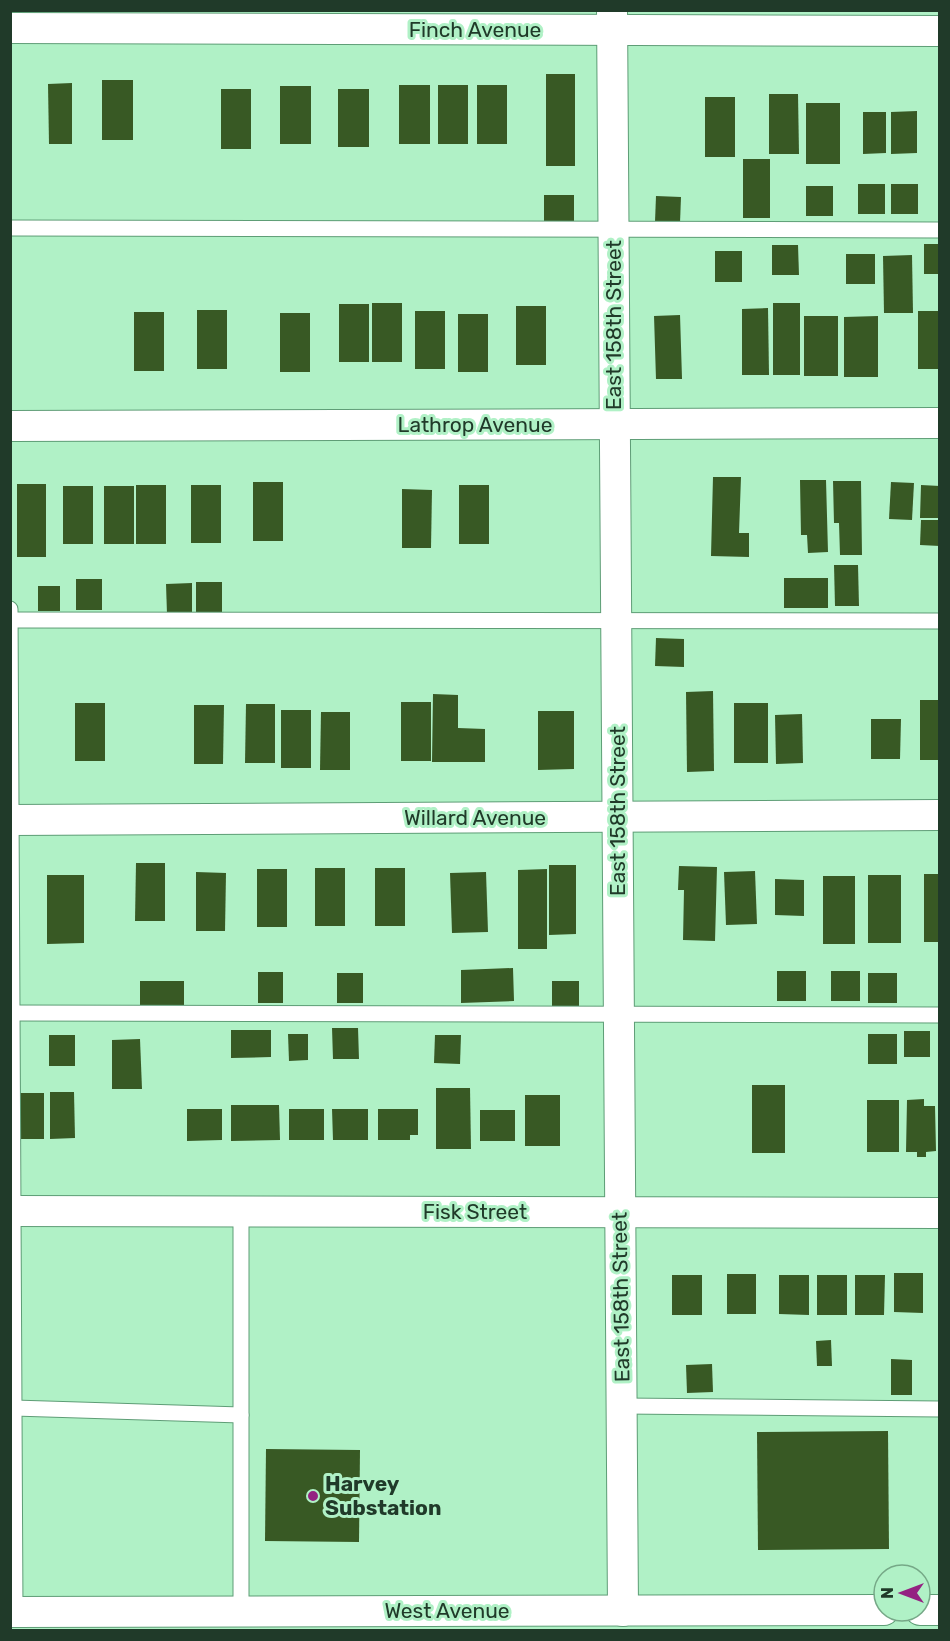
<svg xmlns="http://www.w3.org/2000/svg" width="950" height="1641" font-family="Rubik,sans-serif">
  <style>
    .building { fill: #385924 }
    .lines { fill: none; stroke-linecap: round; stroke-linejoin: round }
    .service-casing { stroke: #5e9d76; stroke-width: 17 }
    .minor-casing { stroke: #5e9d76; stroke-width: 32 }
    .service { stroke: #fff; stroke-width: 15 }
    .minor { stroke: #fff; stroke-width: 30 }
    .poi-dot { fill: #942282; stroke: #b0f1c6; stroke-width: 2 }
    .labels { text-anchor: middle; stroke-width: 6; stroke-linejoin: round; paint-order: stroke }
    .street-label { font-size: 21px; fill: #203a29; stroke: #b0f1c6 }
    .poi-label { font-size: 21px; font-weight: bold; fill: #203a29; stroke: #b0f1c6; text-anchor: start }
  </style>
  <rect width="100%" height="100%" fill="#b0f1c6"/>
  <g class="building">
    <rect x="546" y="74" width="29" height="92"/>
    <rect x="102" y="80" width="31" height="60"/>
    <path d="M72,83V144H49L48,84Z"/>
    <rect x="399" y="85" width="31" height="59"/>
    <rect x="438" y="85" width="30" height="59"/>
    <rect x="477" y="85" width="30" height="59"/>
    <rect x="280" y="86" width="31" height="58"/>
    <rect x="221" y="89" width="30" height="60"/>
    <rect x="338" y="89" width="31" height="58"/>
    <path d="M769,94H798L799,154H769Z"/>
    <rect x="705" y="97" width="30" height="60"/>
    <rect x="806" y="103" width="34" height="61"/>
    <path d="M917,111V153L891,154V112Z"/>
    <path d="M863,112H886V153L863,154Z"/>
    <rect x="743" y="159" width="27" height="59"/>
    <rect x="858" y="184" width="27" height="30"/>
    <rect x="891" y="184" width="27" height="30"/>
    <rect x="806" y="186" width="27" height="30"/>
    <rect x="544" y="195" width="30" height="26"/>
    <path d="M656,196L681,197L680,223L655,222Z"/>
    <rect x="924" y="244" width="16" height="30"/>
    <path d="M772,245H798L799,275H772Z"/>
    <rect x="715" y="251" width="27" height="31"/>
    <rect x="846" y="254" width="29" height="30"/>
    <path d="M912,255L913,313H884L883,256Z"/>
    <rect x="372" y="303" width="30" height="59"/>
    <rect x="773" y="303" width="27" height="72"/>
    <rect x="339" y="304" width="30" height="58"/>
    <rect x="516" y="306" width="30" height="59"/>
    <path d="M768,308L769,375H742V309Z"/>
    <rect x="197" y="310" width="30" height="59"/>
    <rect x="415" y="311" width="30" height="58"/>
    <rect x="918" y="311" width="22" height="58"/>
    <rect x="134" y="312" width="30" height="59"/>
    <rect x="280" y="313" width="30" height="59"/>
    <rect x="458" y="314" width="30" height="58"/>
    <path d="M680,315L682,379H656L654,316Z"/>
    <rect x="804" y="316" width="34" height="60"/>
    <path d="M878,316V377H844V317Z"/>
    <path d="M713,477H741L739,533H749V557L711,556Z"/>
    <path d="M800,480H826L828,552L808,553L807,535H801Z"/>
    <path d="M833,481H861L862,555H840L839,523H834Z"/>
    <rect x="253" y="482" width="30" height="59"/>
    <path d="M891,482L914,483L912,520L889,519Z"/>
    <rect x="17" y="484" width="29" height="73"/>
    <rect x="136" y="485" width="30" height="59"/>
    <rect x="191" y="485" width="30" height="58"/>
    <rect x="459" y="485" width="30" height="59"/>
    <path d="M921,485L940,486V518H920Z"/>
    <rect x="63" y="486" width="30" height="58"/>
    <rect x="104" y="486" width="30" height="58"/>
    <path d="M402,489L432,490L431,548H402Z"/>
    <path d="M921,520H940V546L920,545Z"/>
    <path d="M834,565H858L859,606H835Z"/>
    <rect x="784" y="578" width="44" height="30"/>
    <rect x="76" y="579" width="26" height="31"/>
    <rect x="196" y="582" width="26" height="31"/>
    <path d="M192,583V614H167L166,584Z"/>
    <rect x="38" y="586" width="22" height="25"/>
    <path d="M656,638L684,639V667L655,666Z"/>
    <path d="M713,691L714,771L687,772L686,692Z"/>
    <path d="M433,694L458,695V728L485,729V762H432Z"/>
    <rect x="920" y="700" width="20" height="60"/>
    <rect x="401" y="702" width="30" height="59"/>
    <rect x="75" y="703" width="30" height="58"/>
    <rect x="734" y="703" width="34" height="60"/>
    <path d="M246,704H275V763H245Z"/>
    <path d="M194,705H224L223,764H194Z"/>
    <rect x="281" y="710" width="30" height="58"/>
    <path d="M538,711H574V769L538,770Z"/>
    <path d="M321,712H350V770H320Z"/>
    <path d="M802,714L803,763L776,764L775,715Z"/>
    <path d="M871,719H901L900,759H871Z"/>
    <path d="M136,863H165V921H135Z"/>
    <path d="M549,865H576V934L549,935Z"/>
    <path d="M679,866L717,867L715,941L683,940L684,890H678Z"/>
    <rect x="315" y="868" width="30" height="58"/>
    <rect x="375" y="868" width="30" height="58"/>
    <rect x="257" y="869" width="30" height="58"/>
    <path d="M547,869V949H518V870Z"/>
    <path d="M755,871L757,924L726,925L724,872Z"/>
    <path d="M196,872L226,873L225,931H196Z"/>
    <path d="M486,872L488,932L452,933L450,873Z"/>
    <rect x="924" y="874" width="16" height="68"/>
    <path d="M47,875H84V943L47,944Z"/>
    <rect x="868" y="875" width="33" height="68"/>
    <rect x="823" y="876" width="32" height="68"/>
    <path d="M775,879L804,880V916L775,915Z"/>
    <path d="M513,968L514,1001L461,1003V970Z"/>
    <rect x="777" y="971" width="29" height="30"/>
    <rect x="831" y="971" width="29" height="30"/>
    <rect x="258" y="972" width="25" height="31"/>
    <rect x="337" y="973" width="26" height="30"/>
    <rect x="868" y="973" width="29" height="30"/>
    <rect x="140" y="981" width="44" height="25"/>
    <rect x="552" y="981" width="27" height="25"/>
    <path d="M332,1028H358L359,1059H333Z"/>
    <path d="M231,1030H271V1057L231,1058Z"/>
    <rect x="904" y="1031" width="26" height="26"/>
    <path d="M288,1034H308V1060L289,1061Z"/>
    <rect x="868" y="1034" width="29" height="30"/>
    <rect x="49" y="1035" width="26" height="31"/>
    <path d="M435,1035H461L460,1064L434,1063Z"/>
    <path d="M140,1039L142,1089H112V1040Z"/>
    <rect x="752" y="1085" width="33" height="68"/>
    <path d="M436,1088H470L471,1149H436Z"/>
    <path d="M50,1092H74L75,1138L50,1139Z"/>
    <path d="M19,1093H44V1139H20Z"/>
    <rect x="525" y="1095" width="35" height="51"/>
    <path d="M924,1099V1106H935L936,1151L926,1152V1157H917V1152H906L907,1100Z"/>
    <rect x="867" y="1100" width="32" height="52"/>
    <path d="M231,1105H279L280,1140L231,1141Z"/>
    <path d="M187,1109H222V1140L187,1141Z"/>
    <rect x="289" y="1109" width="35" height="31"/>
    <path d="M332,1109H368V1140H333Z"/>
    <path d="M378,1109H418V1135H410V1140H378Z"/>
    <rect x="480" y="1110" width="35" height="31"/>
    <path d="M894,1273H923V1313L894,1312Z"/>
    <rect x="727" y="1274" width="29" height="40"/>
    <rect x="672" y="1275" width="30" height="40"/>
    <path d="M779,1275H809V1315L779,1314Z"/>
    <rect x="817" y="1275" width="30" height="40"/>
    <path d="M855,1275H885L884,1315H855Z"/>
    <path d="M831,1340L832,1366H817L816,1341Z"/>
    <path d="M891,1359L912,1360V1395H891Z"/>
    <path d="M712,1364L713,1392L687,1393L686,1365Z"/>
    <path d="M888,1431L889,1549L758,1550L757,1432Z"/>
    <path d="M266,1449L360,1450L359,1542L265,1541Z"/>
  </g>
  <g class="lines">
    <defs>
      <g id="service">
        <path d="M10,228L940,230"/>
        <path d="M10,609L15,1612"/>
        <path d="M11,620L940,621"/>
        <path d="M11,1013L940,1015"/>
        <path d="M241,1211V1611"/>
        <path d="M622,1406L940,1409"/>
        <path d="M14,1408L241,1415"/>
      </g>
      <g id="minor">
        <path d="M612,10L623,1611"/>
        <path d="M10,28L940,31"/>
        <path d="M10,426L940,423"/>
        <path d="M10,820L940,815"/>
        <path d="M10,1211L940,1213"/>
        <path d="M920,1610H940"/>
        <path d="M10,1612L884,1610"/>
      </g>
    </defs>
    <use href="#service" class="service-casing"/>
    <use href="#minor" class="minor-casing"/>
    <use href="#service" class="service"/>
    <use href="#minor" class="minor"/>
  </g>
  <circle class="poi-dot" cx="313" cy="1496" r="6"/>
  <g class="labels">
    <g class="street-label">
      <text x="475" y="37">Finch Avenue</text>
      <text transform="translate(614 325) rotate(-90)" y="7">East 158th Street</text>
      <text x="475" y="432">Lathrop Avenue</text>
      <text transform="translate(618 811) rotate(-90)" y="7">East 158th Street</text>
      <text x="475" y="825">Willard Avenue</text>
      <text x="475" y="1219">Fisk Street</text>
      <text transform="translate(621 1297) rotate(-91)" y="7">East 158th Street</text>
      <text x="447" y="1618">West Avenue</text>
    </g>
    <g class="poi-label">
      <text x="325" y="1491">Harvey<tspan x="325" dy="24">Substation</tspan></text>
    </g>
  </g>
  <rect width="950" height="1641" fill="none" stroke="#203a29" stroke-width="24"/>
  <g transform="translate(902 1593) rotate(270)"><circle r="28" fill="#b0f1c6" stroke="#76a887" stroke-width="1.5"/>
  <path d="M0-4.5L10 22L0 15L-10 22Z" fill="#942282"/>
  <text y="-9" font-size="16" font-weight="bold" text-anchor="middle" fill="#203a29">N</text>
  </g>
</svg>
